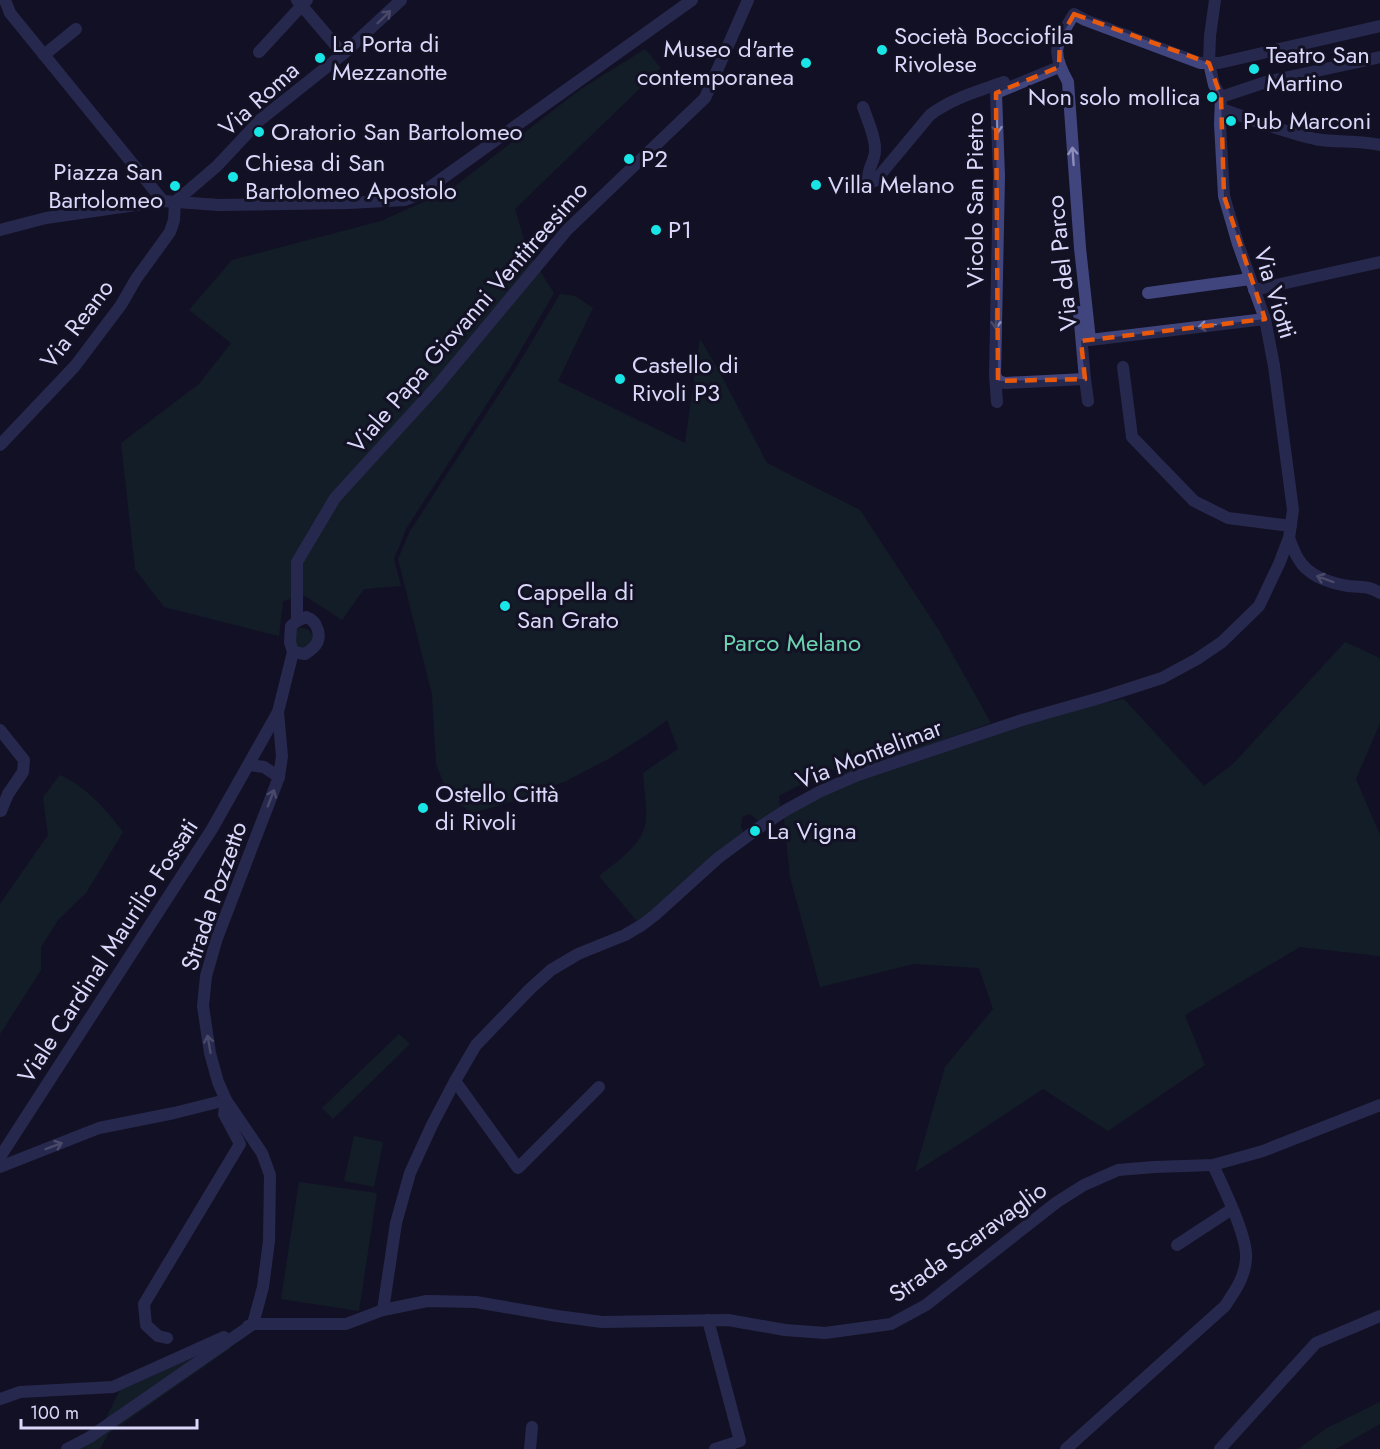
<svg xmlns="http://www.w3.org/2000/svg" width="1380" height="1449" font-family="Jost,sans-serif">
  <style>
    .green { fill: #152d2a }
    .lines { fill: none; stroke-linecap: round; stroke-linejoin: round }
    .street { stroke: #41457e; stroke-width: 12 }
    .oneway { stroke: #8d8ebc }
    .marked { fill: none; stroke: #e8590c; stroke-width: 4.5; stroke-dasharray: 12 8; stroke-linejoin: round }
    .poi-dot { fill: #19e4e6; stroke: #131124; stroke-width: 2 }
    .labels { text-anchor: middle; stroke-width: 6; stroke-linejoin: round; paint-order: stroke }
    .poi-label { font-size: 24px; fill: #d9d8fb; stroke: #131124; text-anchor: start }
    .street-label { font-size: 24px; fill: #d9d8fb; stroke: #131124 }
    .park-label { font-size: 24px; fill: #6cd3b0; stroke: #131124 }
  </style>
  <rect width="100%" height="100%" fill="#131124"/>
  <g class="green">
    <path d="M645,49L661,68L515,209L528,252L554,293L512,365L406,529L394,559L401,586L364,589L342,620L305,596L283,601L279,636L164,607L135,569L121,443L199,384L231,343L189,310L232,260L381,221L450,190L581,89Z"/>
    <path d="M560,294L575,296L593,308L558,381L685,443L700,339L719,371L767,463L860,510L940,632L991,723L847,774L830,769L779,796L780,807L760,822L750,814L742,817L741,826L744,834L641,926L599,876C617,861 644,845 646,820C647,805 644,788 643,773L678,749L667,720L648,734L610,758L566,781L507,803L472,813L449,796L436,764L432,694L398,559L410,531L518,365Z"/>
    <path d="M299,628C311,627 314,634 312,645L299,650L291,636L295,630Z"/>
    <path d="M1345,642L1380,658V723L1356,779L1380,835V956L1300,947L1185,1015L1205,1065L1108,1131L1043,1089L969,1138L915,1172L945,1067L993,1009L979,968L914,964L820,987L790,877L784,818L806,799L1022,720L1124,699L1204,786L1234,763Z"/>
    <path d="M60,775C85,786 107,810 123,832L86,893L58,920L41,947V970L0,1034V904L48,835L43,797Z"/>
    <path d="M399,1034L410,1044L333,1119L322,1108Z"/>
    <path d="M354,1136L383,1142L374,1187L344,1181Z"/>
    <path d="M299,1182L377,1193L359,1311L281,1299Z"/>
    <path d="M232,1347L109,1433L100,1449H76L97,1436L120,1390L195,1357Z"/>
    <path d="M1380,1402V1424L1336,1449H1298L1327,1428Z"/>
  </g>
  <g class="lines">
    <g class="street">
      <path d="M5,0L10,13L163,201"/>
      <path d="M297,0L343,54"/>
      <path d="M259,52L307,0"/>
      <path d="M44,55L76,29"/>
      <path d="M1059,67L996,93L999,176L995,375L998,381L1005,383L1085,379"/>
      <path d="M1221,97L1266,82L1380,57"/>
      <path d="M863,107C867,119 876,138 875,151C875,161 867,169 868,180L871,182L875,181L930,115C952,98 979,91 1004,82"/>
      <path d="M1221,109C1252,119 1283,132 1315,139C1336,143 1359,140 1380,145"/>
      <path d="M0,230L46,218L163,201L219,205L348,203L405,200L415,196L433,185L692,0"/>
      <path d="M1254,290L1380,262"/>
      <path d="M1148,293L1250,279"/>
      <path d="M1079,312L1085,379L1088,401"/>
      <path d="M1265,319L1090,340L1080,248L1068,82C1050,50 1056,44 1074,14L1085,20L1200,63H1219L1380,26"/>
      <path d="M1123,367L1132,437L1194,501L1228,518L1291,526"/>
      <path d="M995,375L997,402"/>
      <path d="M0,445L75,366L121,305L136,279L170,232L174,220L175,202L217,166L260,120L343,54L401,0"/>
      <path d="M1289,538C1292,546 1295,554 1299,560C1309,576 1330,583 1348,586C1361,587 1369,586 1380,593"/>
      <path d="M297,621V562L335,498L438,385L567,230L705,98L748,0"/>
      <path d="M0,730L24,760L23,772L8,794L1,811"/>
      <path d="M249,765L264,767L279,777"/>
      <path d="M455,1081L518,1168L599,1087"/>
      <path d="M0,1157L212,829L278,712L293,652L290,642L291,626L297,621L306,617C318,621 323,638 314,647C311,650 308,652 305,654L293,652"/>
      <path d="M0,1167L99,1128L174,1113L226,1100"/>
      <path d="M1177,1245L1232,1209"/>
      <path d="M383,1310L396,1223L410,1173L432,1125L455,1081L476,1045L530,989L551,970L578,954L625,935L642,925L655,915L718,858L760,827L786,810L821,791L858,775L1022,720L1103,697L1162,678L1197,659L1222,642L1259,606L1279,564L1289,538L1293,510L1274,366L1265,319L1238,244L1224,196L1220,124L1221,97L1214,85L1209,63L1210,36L1215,0"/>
      <path d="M708,1320L740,1441L715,1449"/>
      <path d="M248,1326L253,1324L263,1287L269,1241L270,1175L262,1153L226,1100L218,1082L210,1053L203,1006L206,976L217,938L279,777L282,756L278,712"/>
      <path d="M167,1338L158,1336L146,1325L144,1304L240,1144L224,1114L226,1100"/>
      <path d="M0,1399L20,1392L113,1387L224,1337"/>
      <path d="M67,1449L90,1437L253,1324H346L383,1310L427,1301L476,1302L557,1316L602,1322L728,1320L785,1330L825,1333L891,1324L926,1305L1057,1202L1084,1185L1118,1170L1154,1167L1213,1165L1263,1151L1380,1105"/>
      <path d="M530,1449L532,1427"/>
      <path d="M1066,1449L1225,1306C1235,1291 1245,1277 1246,1259C1248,1237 1223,1187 1213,1165"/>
      <path d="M1220,1449L1316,1343L1380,1316"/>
    </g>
  </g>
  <defs><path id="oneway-shaft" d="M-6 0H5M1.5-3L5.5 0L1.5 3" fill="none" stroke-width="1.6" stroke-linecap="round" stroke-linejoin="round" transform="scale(1.5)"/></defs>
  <g class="oneway">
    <use href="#oneway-shaft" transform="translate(384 17) rotate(-44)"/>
    <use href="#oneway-shaft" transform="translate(997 125) rotate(88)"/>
    <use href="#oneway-shaft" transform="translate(1073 156) rotate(-94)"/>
    <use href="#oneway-shaft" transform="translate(996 320) rotate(91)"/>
    <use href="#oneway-shaft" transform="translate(1207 326) rotate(173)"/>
    <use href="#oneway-shaft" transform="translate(1325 579) rotate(-160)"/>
    <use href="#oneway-shaft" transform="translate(271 798) rotate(-69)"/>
    <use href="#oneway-shaft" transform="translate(209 1044) rotate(-100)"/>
    <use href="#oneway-shaft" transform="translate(54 1146) rotate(-21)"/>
  </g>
  <path d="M0 0H1380V1449H0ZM1074,14L1209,63L1221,97L1224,196L1265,319L1081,341L1085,379L998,381L996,93L1059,67L1060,39Z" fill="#131124" fill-opacity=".55" fill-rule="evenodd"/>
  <path class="marked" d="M1074,14L1209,63L1221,97L1224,196L1265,319L1081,341L1085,379L998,381L996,93L1059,67L1060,39Z"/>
  <g class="poi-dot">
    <circle cx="882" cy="50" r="6"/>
    <circle cx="320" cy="58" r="6"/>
    <circle cx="806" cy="63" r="6"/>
    <circle cx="1254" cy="69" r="6"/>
    <circle cx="1212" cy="97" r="6"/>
    <circle cx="1231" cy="121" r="6"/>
    <circle cx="259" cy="132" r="6"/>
    <circle cx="629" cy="159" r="6"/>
    <circle cx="233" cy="177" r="6"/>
    <circle cx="816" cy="185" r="6"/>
    <circle cx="175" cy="186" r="6"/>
    <circle cx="656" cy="230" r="6"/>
    <circle cx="620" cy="379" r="6"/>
    <circle cx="505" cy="606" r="6"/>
    <circle cx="423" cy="808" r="6"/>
    <circle cx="755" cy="831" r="6"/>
  </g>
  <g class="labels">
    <g class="poi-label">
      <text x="894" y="44">Società Bocciofila<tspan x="894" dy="28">Rivolese</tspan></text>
      <text x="332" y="52">La Porta di<tspan x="332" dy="28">Mezzanotte</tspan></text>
      <text x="794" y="57" text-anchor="end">Museo d'arte<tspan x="794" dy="28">contemporanea</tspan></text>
      <text x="1266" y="63">Teatro San<tspan x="1266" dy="28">Martino</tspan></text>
      <text x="1200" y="105" text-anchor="end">Non solo mollica</text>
      <text x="1243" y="129">Pub Marconi</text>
      <text x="271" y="140">Oratorio San Bartolomeo</text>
      <text x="641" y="167">P2</text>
      <text x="245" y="171">Chiesa di San<tspan x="245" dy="28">Bartolomeo Apostolo</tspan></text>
      <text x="163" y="180" text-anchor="end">Piazza San<tspan x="163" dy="28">Bartolomeo</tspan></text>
      <text x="828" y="193">Villa Melano</text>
      <text x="668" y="238">P1</text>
      <text x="632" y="373">Castello di<tspan x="632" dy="28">Rivoli P3</tspan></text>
      <text x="517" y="600">Cappella di<tspan x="517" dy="28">San Grato</tspan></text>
      <text x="435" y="802">Ostello Città<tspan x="435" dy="28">di Rivoli</tspan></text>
      <text x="767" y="839">La Vigna</text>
    </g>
    <g class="street-label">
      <text transform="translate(259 99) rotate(-42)" y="8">Via Roma</text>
      <text transform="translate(975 200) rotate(-90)" y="8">Vicolo San Pietro</text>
      <text transform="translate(1062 263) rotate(-96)" y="8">Via del Parco</text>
      <text transform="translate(1275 293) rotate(73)" y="8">Via Viotti</text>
      <text transform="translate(468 317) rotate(-49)" y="8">Viale Papa Giovanni Ventitreesimo</text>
      <text transform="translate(77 324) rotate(-53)" y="8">Via Reano</text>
      <text transform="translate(869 754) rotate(-21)" y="8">Via Montelimar</text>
      <text transform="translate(214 896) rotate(-71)" y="8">Strada Pozzetto</text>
      <text transform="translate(108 951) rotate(-57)" y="8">Viale Cardinal Maurilio Fossati</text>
      <text transform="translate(968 1242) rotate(-36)" y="8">Strada Scaravaglio</text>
    </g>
    <g class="park-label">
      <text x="792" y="651">Parco Melano</text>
    </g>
  </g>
  <path d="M21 1419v9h176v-9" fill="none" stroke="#d9d8fb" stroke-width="3"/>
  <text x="30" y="1419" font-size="18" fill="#d9d8fb" stroke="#131124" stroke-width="4.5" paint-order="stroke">100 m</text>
</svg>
